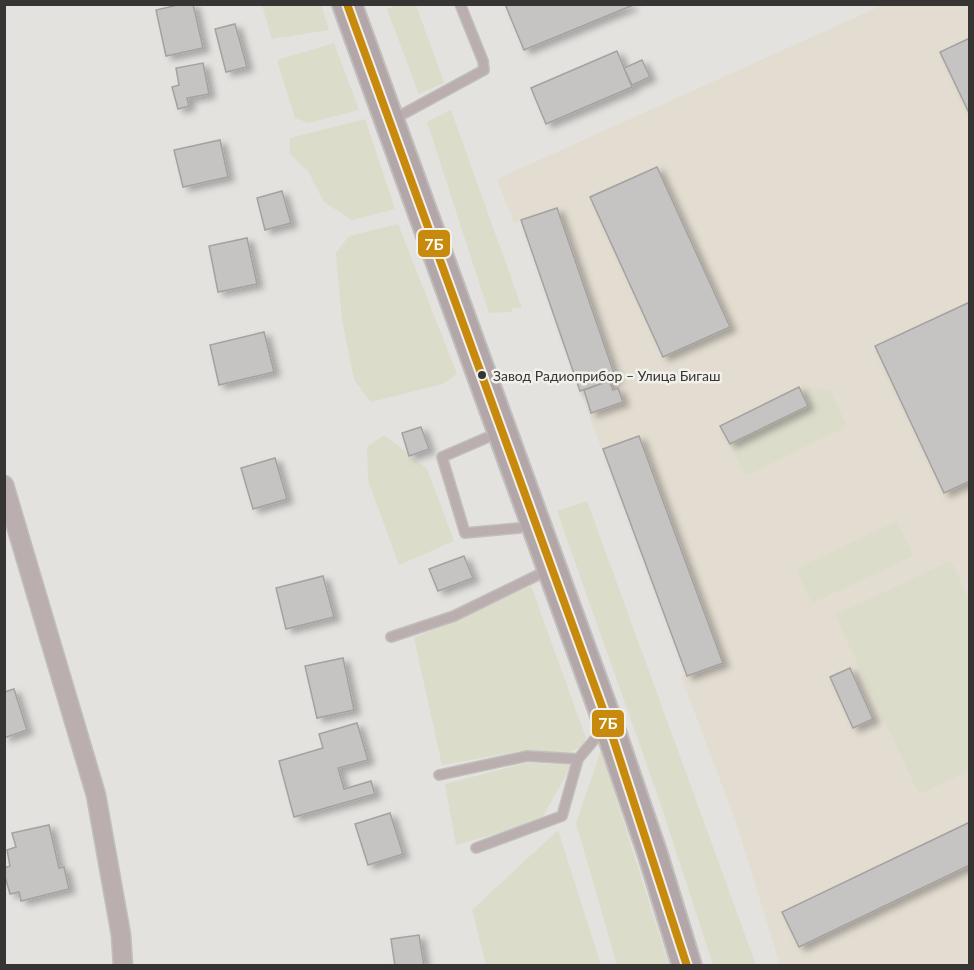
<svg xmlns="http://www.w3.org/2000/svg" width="974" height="970" font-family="Lato,sans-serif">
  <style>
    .industrial { fill: #e3dcd0 }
    .green { fill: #dbdcca }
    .building { fill: #c5c4c2; stroke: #a4a2a1; stroke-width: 1.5; filter: url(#shadow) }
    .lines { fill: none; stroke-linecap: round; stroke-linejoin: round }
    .service-casing { stroke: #c0bfbd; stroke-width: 12 }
    .minor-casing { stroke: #c0bfbd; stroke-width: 21 }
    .primary-casing { stroke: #c0bfbd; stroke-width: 32 }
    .service { stroke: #baaeaf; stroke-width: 9 }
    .minor { stroke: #baaeaf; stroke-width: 18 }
    .primary { stroke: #b3a6a8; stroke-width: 28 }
    .bus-1-casing { stroke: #f1f0eb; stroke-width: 12 }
    .bus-1 { stroke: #c78a0d; stroke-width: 8 }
    .bus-dot { fill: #363533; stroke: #f1f0eb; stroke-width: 2 }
    .labels { text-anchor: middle; stroke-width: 5; stroke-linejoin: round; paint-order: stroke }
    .bus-label { font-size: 14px; fill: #363533; stroke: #f1f0eb; text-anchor: start }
    .line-badge { stroke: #f1f0eb; stroke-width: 2 }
    .badge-label { font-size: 16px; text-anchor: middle; font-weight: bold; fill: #fff }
  </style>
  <defs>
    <filter id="shadow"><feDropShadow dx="6" dy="4" stdDeviation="3" flood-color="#0004"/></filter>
  </defs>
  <rect width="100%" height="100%" fill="#e3e2df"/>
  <path class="industrial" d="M883,5H969V965H780L737,825L681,676L687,675L580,391L521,221L514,223L497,179Z"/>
  <g class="green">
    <path d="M262,5H321L329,30L272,39Z"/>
    <path d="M398,5H416L444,83L419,94L387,9Z"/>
    <path d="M334,43L359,110L308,123L295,118L277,60Z"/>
    <path d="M451,110L522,308H513L511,312L489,313L427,122Z"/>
    <path d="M365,119L395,209L352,220L324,202L308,171L290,154V138Z"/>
    <path d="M398,224L457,374L442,384L371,402L354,380L342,320L336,253L349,236Z"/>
    <path d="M799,387L830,390L847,426L745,476L730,444L808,406Z"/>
    <path d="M384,435L427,469L454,541L399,565L368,480L367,447Z"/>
    <path d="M587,501L756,965H713L659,799L557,511Z"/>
    <path d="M897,521L913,556L812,603L796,569Z"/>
    <path d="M951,561L969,600V771L919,794L835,615Z"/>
    <path d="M531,586L586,738L583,746L567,753L522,751L442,765L414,638Z"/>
    <path d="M601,751L669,965H617L576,823Z"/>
    <path d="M526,763L572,765L540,821L456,845L445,784Z"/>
    <path d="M558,830L601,965H486L472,910Z"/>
  </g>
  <g class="building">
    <path d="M182,4H193L203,48L166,56L156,10Z"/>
    <path d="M505,4H630L631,6L524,50Z"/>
    <path d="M235,24L247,67L226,72L215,29Z"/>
    <path d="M970,38V115L940,52Z"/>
    <path d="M617,51L632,87L546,124L531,88Z"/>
    <path d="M642,60L650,77L632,85L624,68Z"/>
    <path d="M203,63L209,94L187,98L189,106L178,109L172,87L179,85L176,68Z"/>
    <path d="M220,140L228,177L183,187L174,150Z"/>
    <path d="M657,167L730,327L663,357L590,197Z"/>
    <path d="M282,191L291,223L265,230L257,198Z"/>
    <path d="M557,208L616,379L580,391L521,220Z"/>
    <path d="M247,238L257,284L218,292L209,246Z"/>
    <path d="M970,302V481L944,493L875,346Z"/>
    <path d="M264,332L274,372L219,385L210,345Z"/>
    <path d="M609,381L613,390L618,388L623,402L591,413L584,390Z"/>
    <path d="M799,387L808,406L730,444L720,426Z"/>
    <path d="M421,427L429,449L409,456L402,433Z"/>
    <path d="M639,436L723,663L687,676L603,449Z"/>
    <path d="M275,458L287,499L253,509L241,468Z"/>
    <path d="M464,556L473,578L438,591L429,569Z"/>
    <path d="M323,576L334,617L286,629L276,588Z"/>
    <path d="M343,658L354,710L317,718L305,666Z"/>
    <path d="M850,668L873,719L853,728L830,677Z"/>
    <path d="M14,689L27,730L4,738V692Z"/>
    <path d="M357,723L368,760L338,768L344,789L371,781L375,794L294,817L279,761L323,748L319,734Z"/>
    <path d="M390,813L403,854L368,865L355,824Z"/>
    <path d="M970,822V865L799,947L782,912Z"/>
    <path d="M49,825L59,868L64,867L69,889L21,901L19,892L10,894L4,873V868L10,866L7,850L16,847L12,833Z"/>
    <path d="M419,935L424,966H395L391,939Z"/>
  </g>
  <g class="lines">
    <defs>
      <g id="service">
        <path d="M392,120L484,70L483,61L460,4"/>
        <path d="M486,438L442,457L465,533L519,528"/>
        <path d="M391,637L454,616L548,570"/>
        <path d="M439,775L527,756L578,759L605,727"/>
        <path d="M476,848L562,816L578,759"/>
      </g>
      <path id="minor" d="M4,485L96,795L121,935L123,966"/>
      <path id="primary" d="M347,4L608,723L653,855L687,966"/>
    </defs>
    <use href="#service" class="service-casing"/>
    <use href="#minor" class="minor-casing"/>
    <use href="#primary" class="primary-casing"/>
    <use href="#service" class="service"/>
    <use href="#minor" class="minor"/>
    <use href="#primary" class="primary"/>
    <defs>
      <path id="bus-1" d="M347,4L608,723L687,966"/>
    </defs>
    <use href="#bus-1" class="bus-1-casing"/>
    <use href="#bus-1" class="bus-1"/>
  </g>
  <circle class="bus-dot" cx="482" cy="375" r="5"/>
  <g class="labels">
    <g class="bus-label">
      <text x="493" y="381">Завод Радиоприбор – Улица Бигаш</text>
    </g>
  </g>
  <g class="line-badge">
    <rect x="417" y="229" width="34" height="29" rx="6" fill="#c78a0d"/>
    <rect x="591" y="709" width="34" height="29" rx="6" fill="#c78a0d"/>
  </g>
  <g class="badge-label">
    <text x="434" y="250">7Б</text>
    <text x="608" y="729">7Б</text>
  </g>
  <rect width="974" height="970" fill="none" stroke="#363533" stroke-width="12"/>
</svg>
